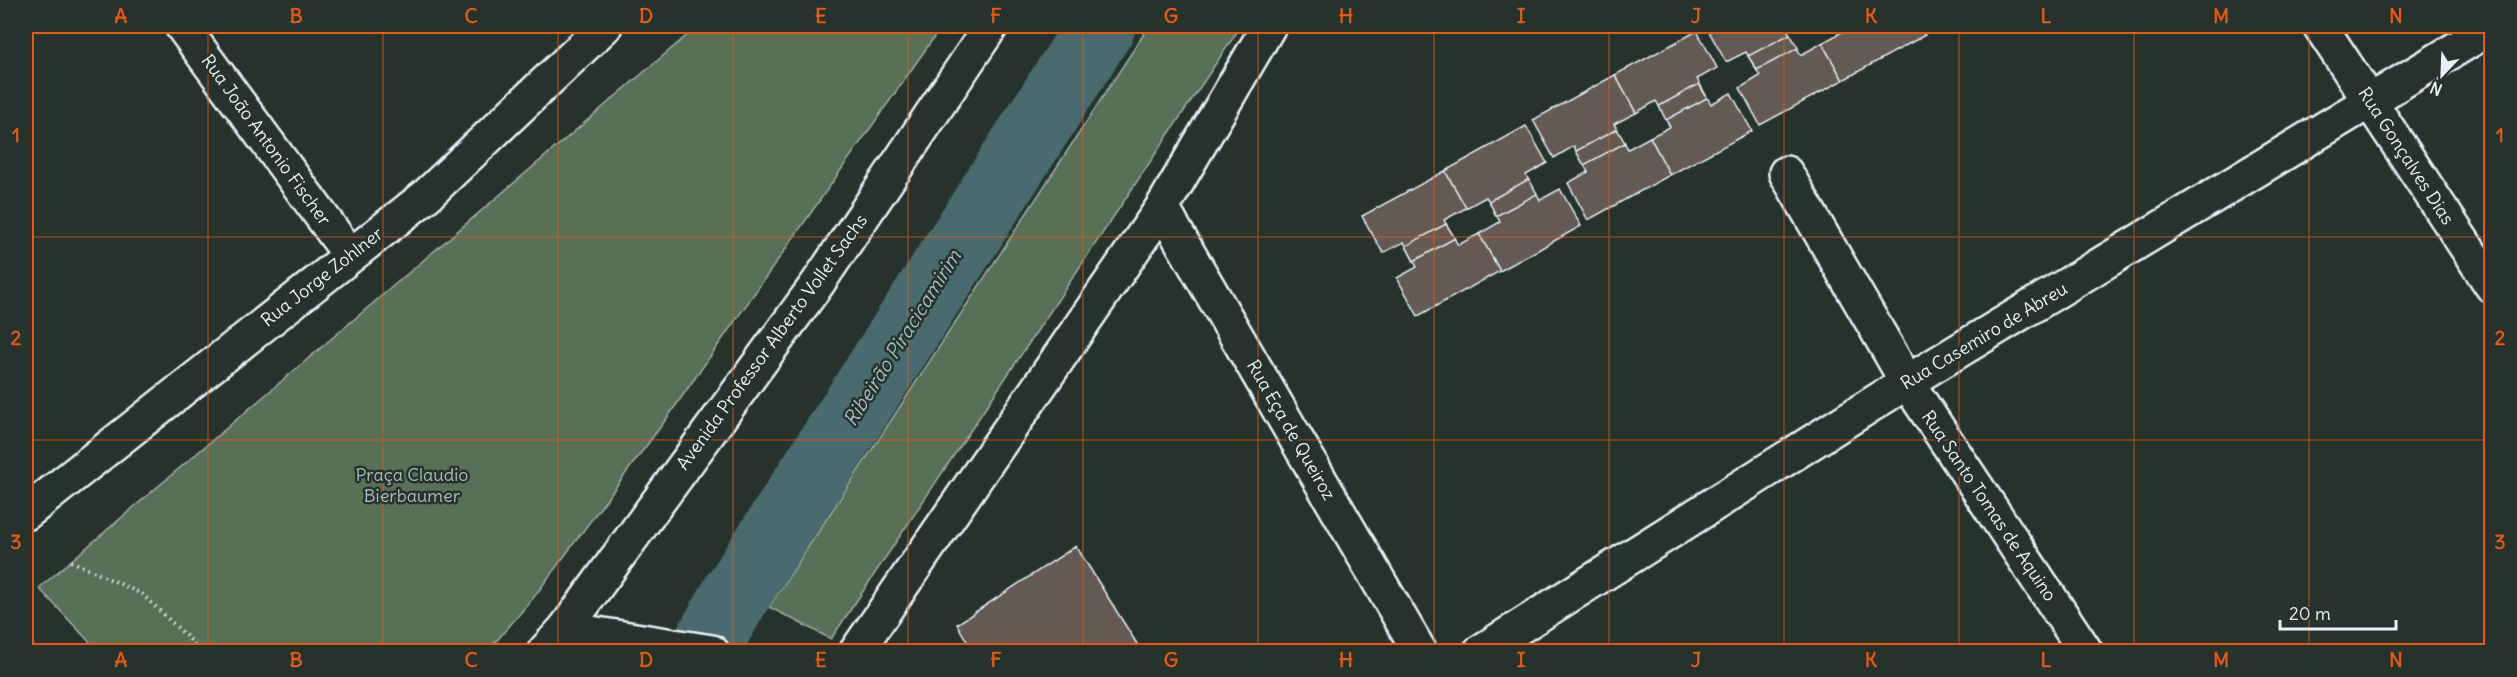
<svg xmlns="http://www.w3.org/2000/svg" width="2517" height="677" font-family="Delius,sans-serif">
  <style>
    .green { fill: #587056; stroke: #a0b0a7; stroke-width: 1.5 }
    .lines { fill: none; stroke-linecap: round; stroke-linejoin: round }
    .river { stroke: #486a6e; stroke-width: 69 }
    .building { fill: #655a53; stroke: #e8f1f8; stroke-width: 1.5 }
    .street-casing { stroke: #e8f1f8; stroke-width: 38 }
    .secondary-casing { stroke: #e8f1f8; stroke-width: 38 }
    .path { stroke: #e8f1f8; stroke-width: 4; stroke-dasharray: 1.5 4.5; stroke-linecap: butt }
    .street { stroke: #26332d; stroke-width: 33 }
    .secondary { stroke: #26332d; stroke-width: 33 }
    .grid { fill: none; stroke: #e8590c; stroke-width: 1.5; stroke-opacity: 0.55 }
    .labels { text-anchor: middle; stroke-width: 5; stroke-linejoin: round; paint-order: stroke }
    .street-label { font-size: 18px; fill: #e8f1f8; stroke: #26332d }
    .park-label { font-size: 18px; fill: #aebdb7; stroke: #26332d }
    .water-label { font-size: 20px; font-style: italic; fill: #a8bbc1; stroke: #26332d }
    .neatline { fill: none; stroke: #e8590c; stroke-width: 2 }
    .grid-label { font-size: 20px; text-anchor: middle; font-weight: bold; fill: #e8590c }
  </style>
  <rect width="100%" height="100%" fill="#26332d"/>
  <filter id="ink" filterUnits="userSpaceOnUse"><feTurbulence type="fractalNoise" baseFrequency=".0167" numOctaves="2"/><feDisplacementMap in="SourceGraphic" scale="12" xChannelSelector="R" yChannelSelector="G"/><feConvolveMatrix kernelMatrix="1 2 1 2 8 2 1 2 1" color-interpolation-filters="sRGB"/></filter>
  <g filter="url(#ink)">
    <g class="green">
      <path d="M698,26H942L667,418L534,597L488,651H98L39,588Z"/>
      <path d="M1149,26H1241L831,639L769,607Z"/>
    </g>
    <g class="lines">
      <path class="river" d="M703,652L737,593L1101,26"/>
    </g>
    <g class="building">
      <path d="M1706,26H1794L1787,29L1801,55L1822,43L1843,80L1760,125L1740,88L1760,76L1746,52L1726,62Z"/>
      <path d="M1839,26H1919L1925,35L1843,80L1822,43L1842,32Z"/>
      <path d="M1927,26H1940L1930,31Z"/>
      <path d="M1697,31L1717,68L1697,79L1711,104L1731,93L1752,131L1670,175L1650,137L1670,127L1659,106L1656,101L1636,113L1615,75Z"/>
      <path d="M1790,34L1798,48L1757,70L1748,56Z"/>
      <path d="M1615,75L1636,113L1614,124L1617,129L1628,149L1650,137L1670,175L1588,220L1568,183L1588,172L1576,151L1574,146L1554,158L1533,120Z"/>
      <path d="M1699,84L1707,98L1666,120L1659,106Z"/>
      <path d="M1526,126L1547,163L1526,175L1537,194L1540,200L1560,189L1581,226L1500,271L1479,234L1500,222L1489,201L1486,197L1466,208L1445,171Z"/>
      <path d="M1617,129L1625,143L1584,165L1576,151Z"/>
      <path d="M1445,171L1466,208L1444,220L1458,245L1479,234L1500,271L1418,316L1397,278L1417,267L1406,246L1404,242L1383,253L1362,216Z"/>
      <path d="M1529,179L1537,194L1496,216L1489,201Z"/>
      <path d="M1446,224L1455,238L1414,261L1406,246Z"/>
      <path d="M1076,546L1142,652H973L957,624Z"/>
    </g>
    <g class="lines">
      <defs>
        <g id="street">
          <path d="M182,26L350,255"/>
          <path d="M2320,26L2492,286"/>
          <path d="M1786,173L1907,382L2086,652"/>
          <path d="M1162,208L1420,652"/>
          <path d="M26,513L426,196L605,26"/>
          <path d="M565,629L712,652"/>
          <path d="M1480,652L1907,382L2492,27"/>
        </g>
        <g id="secondary">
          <path d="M544,652L565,629L818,283L991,26"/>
          <path d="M856,652L1162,208L1269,26"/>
        </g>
      </defs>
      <use href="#street" class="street-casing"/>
      <use href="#secondary" class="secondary-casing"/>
      <path class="path" d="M71,561L142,594L203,652"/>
      <use href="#street" class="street"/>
      <use href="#secondary" class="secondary"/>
    </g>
  </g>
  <path class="grid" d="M208,26V652M383,26V652M558,26V652M733,26V652M908,26V652M1083,26V652M1258,26V652M1434,26V652M1609,26V652M1784,26V652M1959,26V652M2134,26V652M2309,26V652M26,237H2492M26,440H2492"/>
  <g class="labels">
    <g class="street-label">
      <text transform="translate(266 140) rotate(54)" y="6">Rua João Antonio Fischer</text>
      <text transform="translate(2406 156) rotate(57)" y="6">Rua Gonçalves Dias</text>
      <text transform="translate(322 277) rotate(-38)" y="6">Rua Jorge Zohlner</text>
      <text transform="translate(1984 336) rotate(-31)" y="6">Rua Casemiro de Abreu</text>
      <text transform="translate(772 342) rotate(-54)" y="6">Avenida Professor Alberto Vollet Sachs</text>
      <text transform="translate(1291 430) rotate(60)" y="6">Rua Eça de Queiroz</text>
      <text transform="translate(1989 506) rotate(56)" y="6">Rua Santo Tomas de Aquino</text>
    </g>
    <g class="park-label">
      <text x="412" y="481">Praça Claudio<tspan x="412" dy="21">Bierbaumer</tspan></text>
    </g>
    <g class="water-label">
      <text transform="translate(902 338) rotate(-58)" y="7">Ribeirão Piracicamirim</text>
    </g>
  </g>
  <rect width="2517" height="677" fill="none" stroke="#26332d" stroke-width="66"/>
  <g transform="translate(2442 75) rotate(203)" stroke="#26332d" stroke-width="4.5" paint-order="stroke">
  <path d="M0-4.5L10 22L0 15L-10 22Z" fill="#e8f1f8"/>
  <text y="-9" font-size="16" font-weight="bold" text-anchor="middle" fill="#e8f1f8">N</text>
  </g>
  <path d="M2280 620v9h116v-9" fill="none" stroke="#e8f1f8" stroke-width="3"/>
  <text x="2289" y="620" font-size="18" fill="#e8f1f8" stroke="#26332d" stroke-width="4.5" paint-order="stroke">20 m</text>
  <rect x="33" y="33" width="2451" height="611" class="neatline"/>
  <g class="grid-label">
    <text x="121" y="23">A</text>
    <text x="296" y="23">B</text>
    <text x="471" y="23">C</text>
    <text x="646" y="23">D</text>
    <text x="821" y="23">E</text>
    <text x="996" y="23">F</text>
    <text x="1171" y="23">G</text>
    <text x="1346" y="23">H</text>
    <text x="1521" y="23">I</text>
    <text x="1696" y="23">J</text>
    <text x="1871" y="23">K</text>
    <text x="2046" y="23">L</text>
    <text x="2221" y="23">M</text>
    <text x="2396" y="23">N</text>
    <text x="16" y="142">1</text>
    <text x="2500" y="142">1</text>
    <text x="16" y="345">2</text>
    <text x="2500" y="345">2</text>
    <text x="16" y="549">3</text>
    <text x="2500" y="549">3</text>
    <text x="121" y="667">A</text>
    <text x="296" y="667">B</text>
    <text x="471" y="667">C</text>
    <text x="646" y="667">D</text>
    <text x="821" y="667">E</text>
    <text x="996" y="667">F</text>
    <text x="1171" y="667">G</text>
    <text x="1346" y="667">H</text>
    <text x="1521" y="667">I</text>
    <text x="1696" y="667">J</text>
    <text x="1871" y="667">K</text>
    <text x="2046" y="667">L</text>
    <text x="2221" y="667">M</text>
    <text x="2396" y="667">N</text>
  </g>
</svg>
